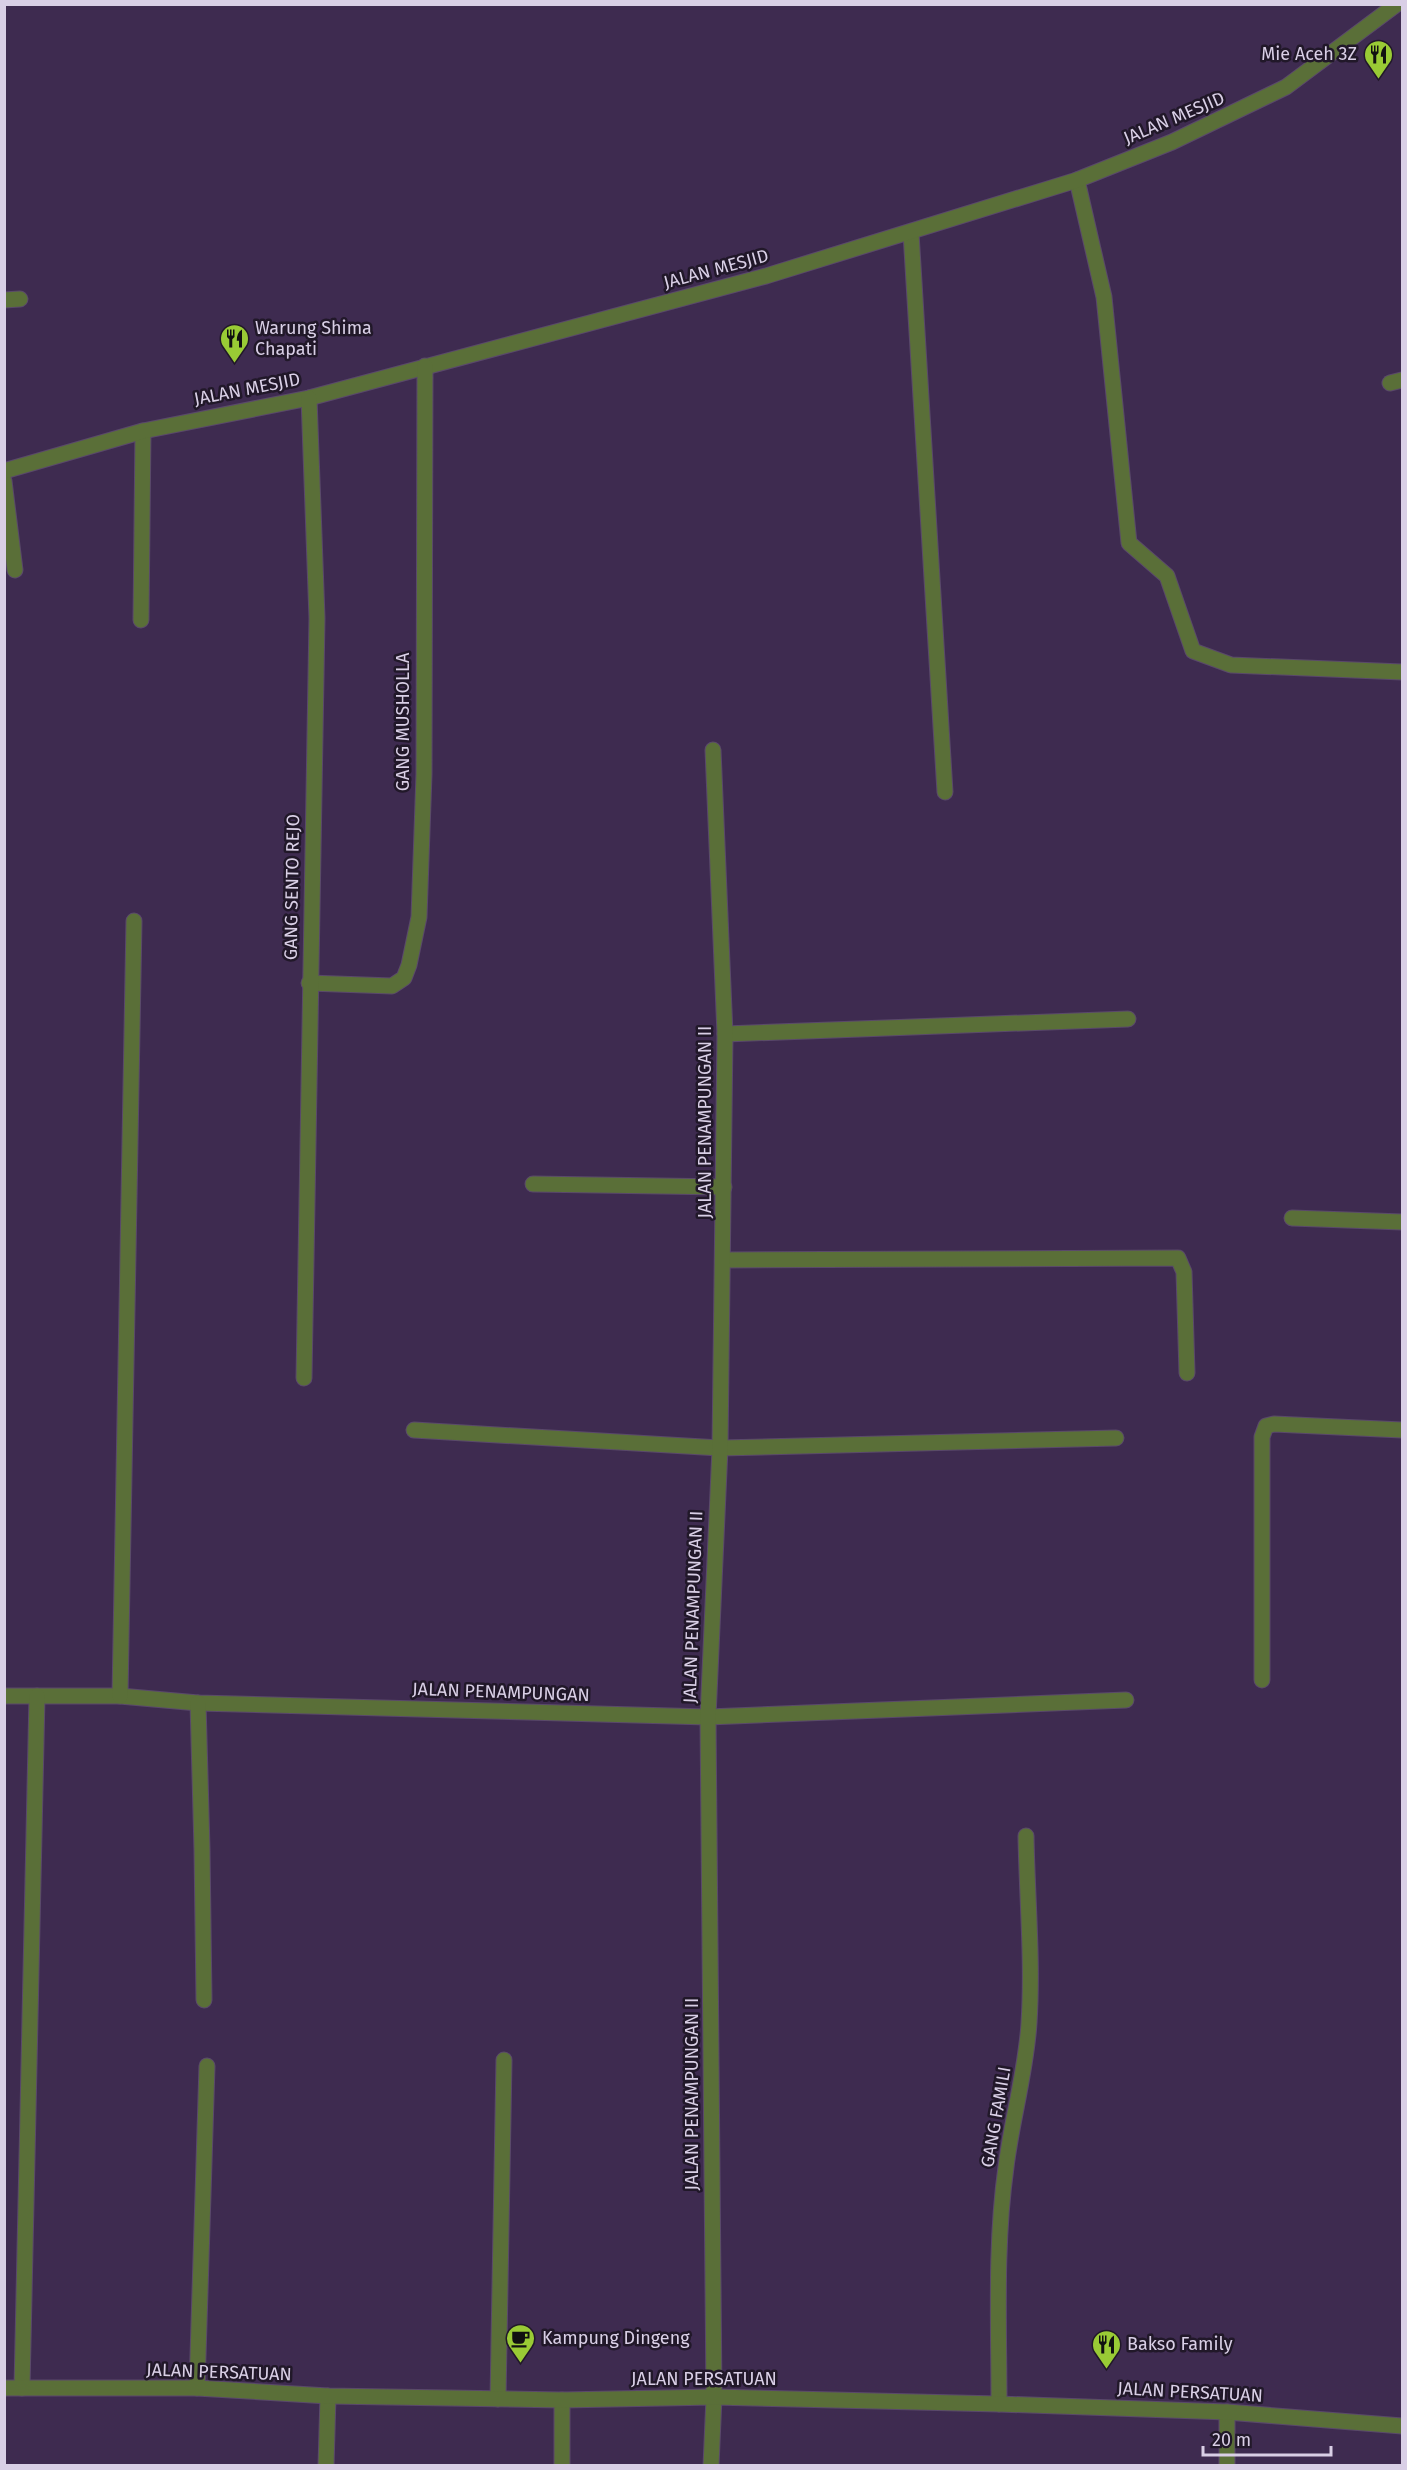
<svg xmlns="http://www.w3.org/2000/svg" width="1407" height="2470" font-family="'Fira Sans',sans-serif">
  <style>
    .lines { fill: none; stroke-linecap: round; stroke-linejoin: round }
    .service-casing { stroke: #5a496b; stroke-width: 17 }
    .minor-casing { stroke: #5a496b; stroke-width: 17 }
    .tertiary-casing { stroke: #5a496b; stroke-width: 17 }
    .service { stroke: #5a6f38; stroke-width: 15 }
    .minor { stroke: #5a6f38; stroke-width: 15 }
    .tertiary { stroke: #5a6f38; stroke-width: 15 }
    .labels { text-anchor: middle; stroke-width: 5; stroke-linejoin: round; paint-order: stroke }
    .poi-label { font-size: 18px; fill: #d9cfe6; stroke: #211829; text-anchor: start }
    .street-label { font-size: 18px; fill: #d9cfe6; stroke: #211829 }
  </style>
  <rect width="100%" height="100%" fill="#3e2b50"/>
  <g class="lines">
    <defs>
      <g id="service">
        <path d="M4,300L20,299"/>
        <path d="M4,481L15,570"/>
        <path d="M141,620L143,431"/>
        <path d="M562,2400V2466"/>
      </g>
      <g id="minor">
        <path d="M1077,180L1104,297L1129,543L1167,576L1193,651L1231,665L1402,672"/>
        <path d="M911,233L945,792"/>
        <path d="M1390,383L1402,380"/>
        <path d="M4,471L143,431L309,398L766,276L1077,180L1172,142L1286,87L1397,4"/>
        <path d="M309,983L392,986L404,978L409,965L419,917L424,774L425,366"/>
        <path d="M725,1034L1128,1019"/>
        <path d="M533,1184L724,1187"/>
        <path d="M1292,1218L1402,1222"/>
        <path d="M724,1260L1178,1258L1184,1272L1187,1373"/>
        <path d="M304,1378L317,618L309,398"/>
        <path d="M414,1430L720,1448L1116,1438"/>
        <path d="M1262,1680V1437L1266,1426L1274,1424L1402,1430"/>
        <path d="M4,1696H120L198,1703L708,1717L1126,1700"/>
        <path d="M120,1696L134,921"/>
        <path d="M198,1703L202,1849L204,2000"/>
        <path d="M22,2388L37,1696"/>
        <path d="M197,2388L207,2066"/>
        <path d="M498,2399L504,2060"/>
        <path d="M999,2404C999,2325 995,2245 1006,2167C1012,2118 1026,2072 1029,2023C1033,1961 1027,1898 1026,1836"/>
        <path d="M1227,2412V2466"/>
        <path d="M326,2466L328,2396"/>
        <path d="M711,2466L714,2397L708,1717L720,1448L725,1034L713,750"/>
      </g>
      <path id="tertiary" d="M4,2388H197L328,2396L562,2400L714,2397L999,2404L1227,2412L1402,2426"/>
    </defs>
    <use href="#service" class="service-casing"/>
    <use href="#minor" class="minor-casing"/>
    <use href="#tertiary" class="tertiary-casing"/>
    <use href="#service" class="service"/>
    <use href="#minor" class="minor"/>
    <use href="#tertiary" class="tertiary"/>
  </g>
  <defs>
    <symbol id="restaurant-pin" viewBox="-11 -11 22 30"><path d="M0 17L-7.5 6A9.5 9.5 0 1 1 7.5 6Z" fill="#99cb35" stroke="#211829"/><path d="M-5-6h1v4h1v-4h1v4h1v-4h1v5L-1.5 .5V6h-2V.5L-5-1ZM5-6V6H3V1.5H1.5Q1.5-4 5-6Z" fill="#111"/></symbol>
    <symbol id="cafe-pin" viewBox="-11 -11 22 30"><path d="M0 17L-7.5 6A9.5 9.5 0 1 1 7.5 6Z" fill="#99cb35" stroke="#211829"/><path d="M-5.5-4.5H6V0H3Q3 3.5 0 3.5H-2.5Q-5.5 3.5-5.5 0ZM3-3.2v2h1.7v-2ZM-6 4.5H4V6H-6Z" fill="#111"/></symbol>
  </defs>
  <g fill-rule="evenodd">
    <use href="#restaurant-pin" x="1362" y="38" width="33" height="45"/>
    <use href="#restaurant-pin" x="218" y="322" width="33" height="45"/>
    <use href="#cafe-pin" x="504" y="2322" width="33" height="45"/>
    <use href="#restaurant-pin" x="1090" y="2328" width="33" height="45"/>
  </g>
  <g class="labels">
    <g class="poi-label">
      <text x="1357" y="60" text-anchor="end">Mie Aceh 3Z</text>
      <text x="255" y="334">Warung Shima<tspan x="255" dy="21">Chapati</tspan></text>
      <text x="542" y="2344">Kampung Dingeng</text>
      <text x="1127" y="2350">Bakso Family</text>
    </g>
    <g class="street-label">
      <text transform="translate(1174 118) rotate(-23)" y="6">JALAN MESJID</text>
      <text transform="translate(716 269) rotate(-15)" y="6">JALAN MESJID</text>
      <text transform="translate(247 389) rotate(-11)" y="6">JALAN MESJID</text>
      <text transform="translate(403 722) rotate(-90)" y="6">GANG MUSHOLLA</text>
      <text transform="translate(292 887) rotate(-89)" y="6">GANG SENTO REJO</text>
      <text transform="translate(705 1122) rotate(-90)" y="6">JALAN PENAMPUNGAN II</text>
      <text transform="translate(693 1607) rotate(-88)" y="6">JALAN PENAMPUNGAN II</text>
      <text transform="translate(501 1692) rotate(2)" y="6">JALAN PENAMPUNGAN</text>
      <text transform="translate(692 2094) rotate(-90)" y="6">JALAN PENAMPUNGAN II</text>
      <text transform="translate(996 2117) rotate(-80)" y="6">GANG FAMILI</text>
      <text transform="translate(219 2372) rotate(2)" y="6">JALAN PERSATUAN</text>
      <text x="704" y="2385">JALAN PERSATUAN</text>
      <text transform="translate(1190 2392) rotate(3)" y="6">JALAN PERSATUAN</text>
    </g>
  </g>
  <rect width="1407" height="2470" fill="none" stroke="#d9cfe6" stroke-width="12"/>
  <path d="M1203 2446v9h128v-9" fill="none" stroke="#d9cfe6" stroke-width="3"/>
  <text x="1212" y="2446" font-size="18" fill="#d9cfe6" stroke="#211829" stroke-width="4.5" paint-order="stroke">20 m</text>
</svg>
